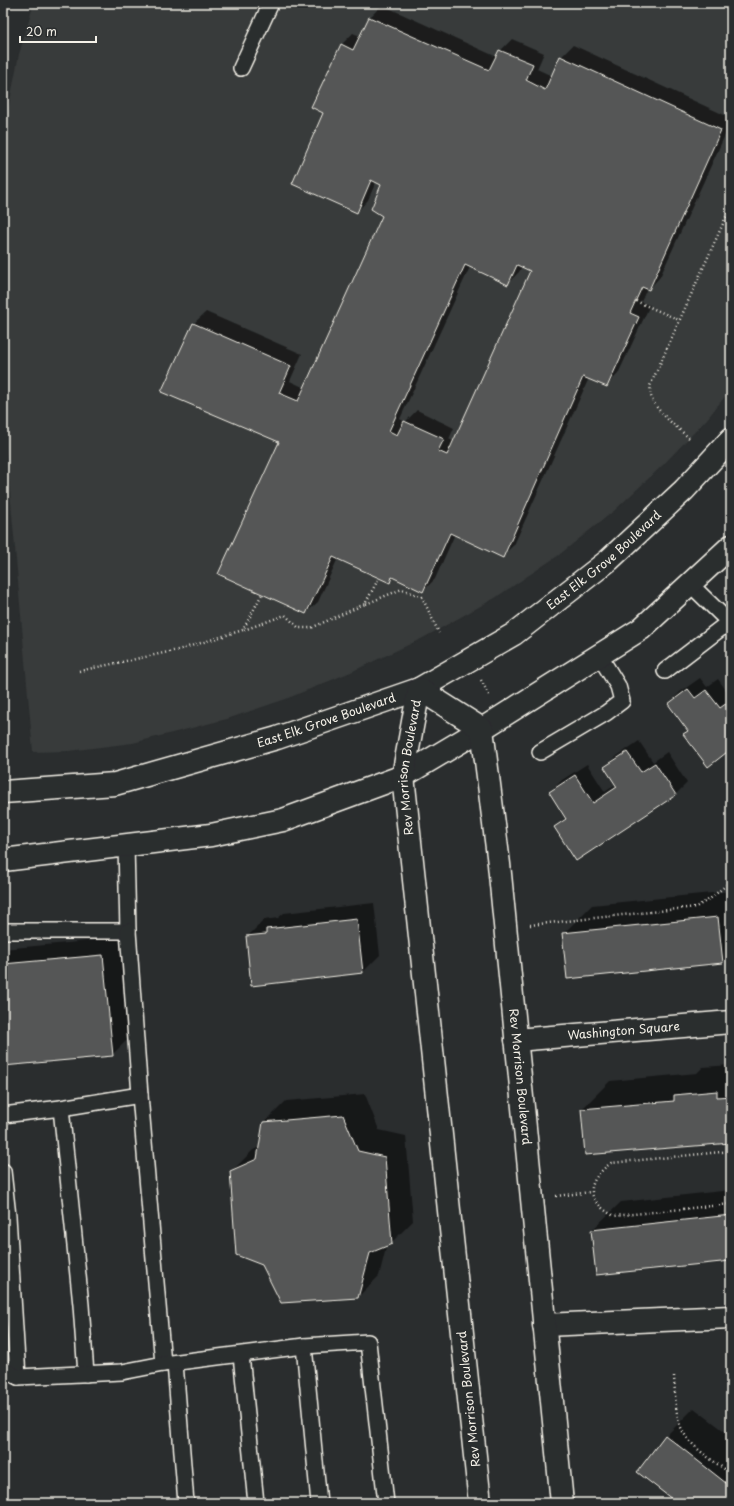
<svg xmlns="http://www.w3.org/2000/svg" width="734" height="1506" font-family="'Playpen Sans',sans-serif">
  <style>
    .built { fill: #373a3a }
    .shadow { fill: #0007; fill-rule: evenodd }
    .building { fill: #555756; stroke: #f4f1e8; fill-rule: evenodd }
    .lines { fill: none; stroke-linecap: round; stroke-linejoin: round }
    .lane-casing { stroke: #f4f1e8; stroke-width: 18 }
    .street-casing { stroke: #f4f1e8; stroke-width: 25 }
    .secondary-casing { stroke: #f4f1e8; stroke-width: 25 }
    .path { stroke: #f4f1e8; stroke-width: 2.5; stroke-dasharray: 1 3; stroke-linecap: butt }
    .lane { stroke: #2a2d2e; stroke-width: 15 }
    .street { stroke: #2a2d2e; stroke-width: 22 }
    .secondary { stroke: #2a2d2e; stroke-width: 22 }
    .labels { text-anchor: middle; stroke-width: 3; stroke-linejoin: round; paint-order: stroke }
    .street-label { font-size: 12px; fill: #f4f1e8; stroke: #2a2d2e }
  </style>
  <rect width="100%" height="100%" fill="#2a2d2e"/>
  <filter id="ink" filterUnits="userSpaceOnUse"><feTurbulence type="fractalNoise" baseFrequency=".025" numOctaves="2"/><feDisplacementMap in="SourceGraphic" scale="8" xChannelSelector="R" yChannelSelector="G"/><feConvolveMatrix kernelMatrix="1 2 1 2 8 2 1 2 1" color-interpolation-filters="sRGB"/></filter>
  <g filter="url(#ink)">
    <path class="built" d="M34,3H731V389L707,419L664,464L615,510L559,555L495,598L423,638L351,672L286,699L227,719L133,743L69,751L33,752L8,469L3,431V154L8,111L19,54Z"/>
    <g class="shadow">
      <path d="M382,5L497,57L500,51L512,39L544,53L537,69L552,76L561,57L573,45L731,118V122L660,277L649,289L647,288L641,302L650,305L618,374L606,386L589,378L514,545L502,556L455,534L435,579L423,591L394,577L389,582L338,558L318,602L306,613L280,442L162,391L194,323L206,312L302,354L290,381L305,388L384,215L382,184L376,182L368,200L357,212L324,112L341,45L353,33L360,36L370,17ZM522,266L531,271L454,442L449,439L454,428L417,410L405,422L400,419L470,267L507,284L519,272Z"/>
      <path d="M700,678L707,687L718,679L731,697V748L685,734L689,730L669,704L680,692Z"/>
      <path d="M639,741L653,762L667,752L687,783L676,794L577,860L555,827L566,817L550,792L562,780L587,764L605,792L616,784L606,767L617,756Z"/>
      <path d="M731,891V953L722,962L563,934L592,905Z"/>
      <path d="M374,903L380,955L363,972L247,937L264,920L278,918L284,913Z"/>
      <path d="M120,938L129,1038L112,1055L3,1065V949Z"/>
      <path d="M731,1065V1142L582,1109L610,1081L697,1073L703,1067Z"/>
      <path d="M365,1094L379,1130L406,1136L413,1221L391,1243L387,1244L379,1276L357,1298L231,1172L253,1150L260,1147L264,1123L286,1101Z"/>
      <path d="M731,1190V1260L592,1230L621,1202Z"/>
      <path d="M694,1408L731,1436V1503H678L666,1436Z"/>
    </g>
    <g class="building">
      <path d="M369,17L489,70L499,50L533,64L526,80L545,90L560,56L721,130L649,290L642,287L630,313L639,317L607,387L583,377L503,558L450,533L423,592L392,577L390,583L333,557L306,614L218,574L279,442L161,392L193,323L291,366L279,393L298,401L382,216L371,209L381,185L371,180L357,213L292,184L323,113L311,107L341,44L353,50ZM465,265L508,285L517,265L530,271L447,455L438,451L444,439L404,421L397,435L389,431Z"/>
      <path d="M688,689L695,698L706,690L720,708L731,700V749L708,767L683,734L688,731L668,704Z"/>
      <path d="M627,752L641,772L655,763L676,795L576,861L554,827L566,819L549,792L575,775L593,803L617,787L604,767Z"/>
      <path d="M718,917L723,963L567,979L562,933Z"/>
      <path d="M357,919L363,973L251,986L246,936L266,934V929Z"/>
      <path d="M103,955L113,1056L3,1066V964Z"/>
      <path d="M717,1091V1097L731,1096V1143L585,1155L581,1109L674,1101V1095Z"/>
      <path d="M343,1115L358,1151L385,1157L392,1244L370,1253L358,1298L281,1303L262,1265L236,1255L230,1171L257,1159L263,1122Z"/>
      <path d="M731,1215V1261L596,1275L591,1230Z"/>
      <path d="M731,1395V1426L728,1396Z"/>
      <path d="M665,1435L731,1487V1503H677L637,1472Z"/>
    </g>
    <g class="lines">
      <defs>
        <g id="lane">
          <path d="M241,68L271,3"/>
          <path d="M665,671L729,622L690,584"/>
          <path d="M540,752L606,713L622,701L618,686L599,655"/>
          <path d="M3,931H128L126,845"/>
          <path d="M128,931L140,1095L163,1364"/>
          <path d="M61,1108L81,1305L86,1374"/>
          <path d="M3,1115L61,1108L140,1095"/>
          <path d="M3,1171L8,1216L18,1377"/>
          <path d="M304,1346L319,1503"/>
          <path d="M241,1355L256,1503"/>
          <path d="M175,1363L186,1503"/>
          <path d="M3,1369L18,1377L122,1372L163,1364L304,1346L368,1342L386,1503"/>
        </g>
        <g id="street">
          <path id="s1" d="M516,1040L731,1022"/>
          <path d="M544,1325L731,1317"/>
        </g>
        <g id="secondary">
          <path id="s2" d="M3,792L115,784L277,738L419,689L514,634L609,560L684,490L731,439"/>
          <path d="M3,860L211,835L283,820L403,776L482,729L641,629L731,546"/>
          <path id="s3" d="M480,1503L403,776L419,689L482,729L499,864L562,1503"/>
        </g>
      </defs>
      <use href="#lane" class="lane-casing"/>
      <use href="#street" class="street-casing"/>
      <use href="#secondary" class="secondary-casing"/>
      <g class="path">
        <path d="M636,301L679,320"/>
        <path d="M689,438C677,427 655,411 651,396C650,393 651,389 650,386L731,206"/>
        <path d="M366,604L402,589L422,597L439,633"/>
        <path d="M244,630L285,615L299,628H311L365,604L379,578"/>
        <path d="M79,671L178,650L243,630L262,594"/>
        <path d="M481,680L489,695"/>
        <path d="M530,925L696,907L710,899L731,881"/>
        <path d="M731,1151L611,1163C585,1182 585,1200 614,1216L731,1204"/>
        <path d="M556,1196L591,1192"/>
        <path d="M674,1376C675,1391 675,1408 679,1422C686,1446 712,1459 731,1474"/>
        <path d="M728,1472L731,1468"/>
      </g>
      <use href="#lane" class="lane"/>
      <use href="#street" class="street"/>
      <use href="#secondary" class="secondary"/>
    </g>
  </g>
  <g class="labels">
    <g class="street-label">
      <text dy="4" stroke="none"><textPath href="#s2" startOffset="657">East Elk Grove Boulevard</textPath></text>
      <text dy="4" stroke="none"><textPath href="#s2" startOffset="333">East Elk Grove Boulevard</textPath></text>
      <text dy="4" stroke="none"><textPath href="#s3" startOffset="740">Rev Morrison Boulevard</textPath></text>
      <text dy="4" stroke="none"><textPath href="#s1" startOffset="108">Washington Square</textPath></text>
      <text dy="4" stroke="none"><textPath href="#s3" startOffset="1244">Rev Morrison Boulevard</textPath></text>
      <text transform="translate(469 1399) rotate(-96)" y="4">Rev Morrison Boulevard</text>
    </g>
  </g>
  <rect width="734" height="1506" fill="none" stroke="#2a2d2e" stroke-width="16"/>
  <rect x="8" y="8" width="718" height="1490" fill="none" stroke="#f4f1e8" stroke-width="1.5" filter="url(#ink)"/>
  <path d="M20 36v6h76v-6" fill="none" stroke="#f4f1e8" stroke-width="2"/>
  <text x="26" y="36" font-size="12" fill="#f4f1e8" stroke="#2a2d2e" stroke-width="3" paint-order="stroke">20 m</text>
</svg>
